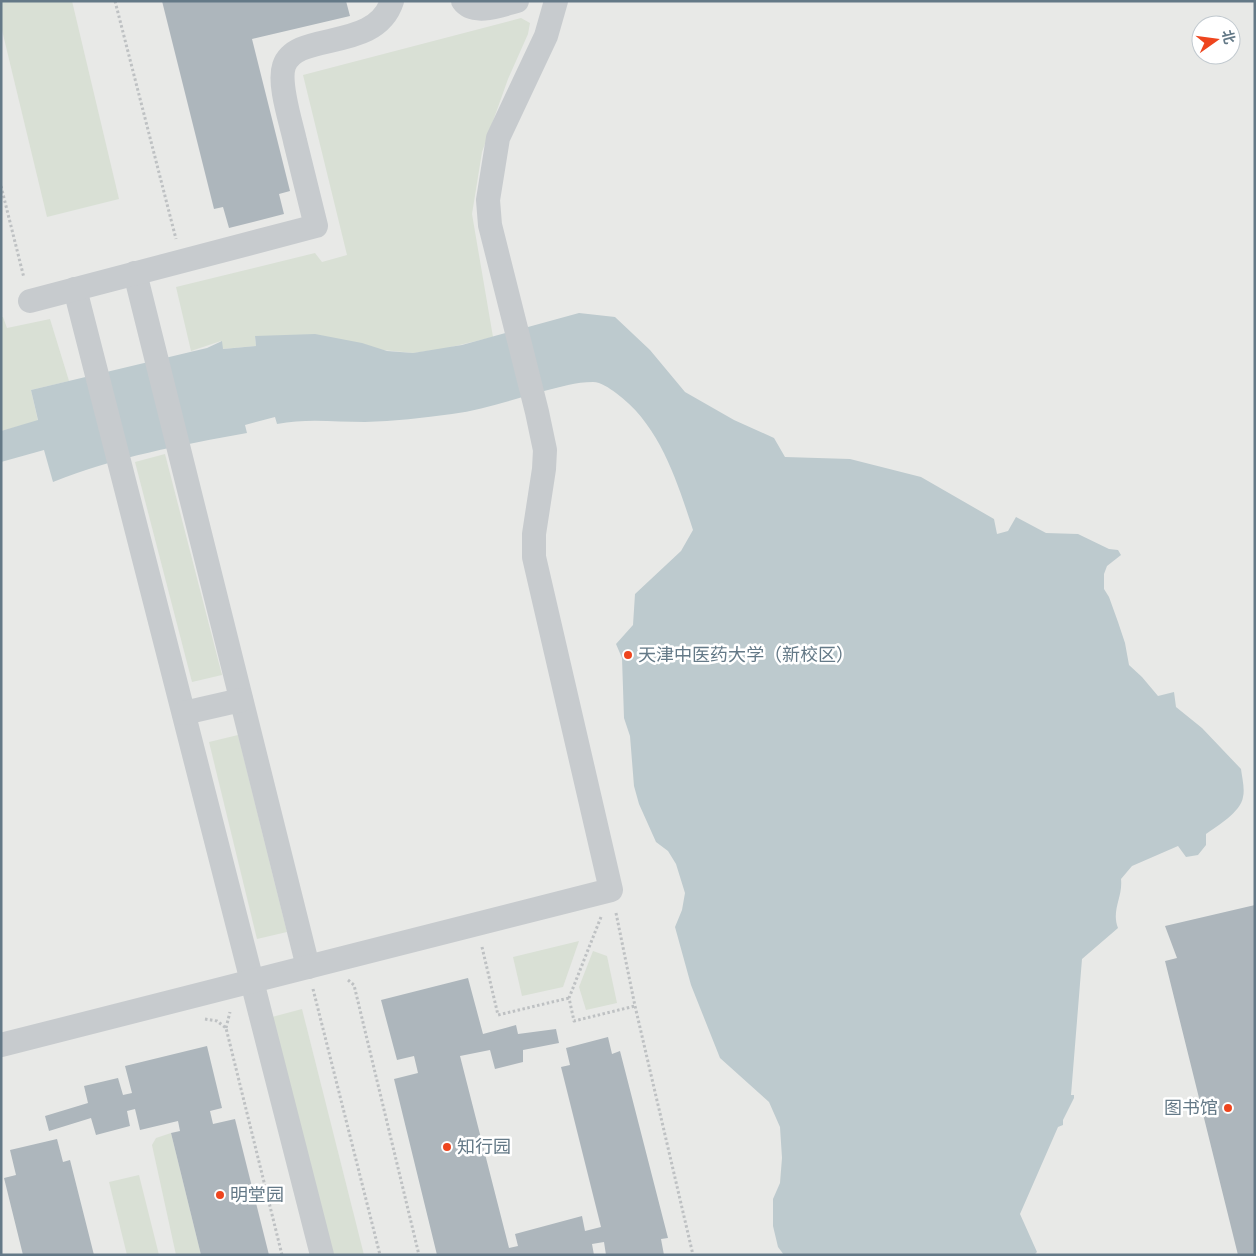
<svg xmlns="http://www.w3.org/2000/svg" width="1256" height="1256" font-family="Ubuntu,'Noto Sans SC',sans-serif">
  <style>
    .built { fill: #e8e9e7; fill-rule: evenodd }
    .green { fill: #d9e0d5 }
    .water { fill: #bdcace }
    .building { fill: #adb6bc }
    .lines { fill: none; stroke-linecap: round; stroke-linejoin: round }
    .path { stroke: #bec1c3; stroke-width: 3; stroke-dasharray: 2.5 2.5; stroke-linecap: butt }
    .minor { stroke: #c7cbce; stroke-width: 24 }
    .poi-dot { fill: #ee451e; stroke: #fff; stroke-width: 2 }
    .labels { text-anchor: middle; stroke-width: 5; stroke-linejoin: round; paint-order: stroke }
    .poi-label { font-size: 18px; fill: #647987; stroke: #fff; text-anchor: start }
  </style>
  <rect width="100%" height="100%" fill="#f8f7f4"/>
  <path class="built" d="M1,1H1255V1255H1ZM1201,25H1231V55H1201Z"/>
  <g class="green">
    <path d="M1,1H72L119,199L47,217L1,26Z"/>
    <path d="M521,18L530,23L528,34L508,79L482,152L472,214L493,337L443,349L413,353L255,337L256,346L222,349L221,341L191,351L176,287L315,253L322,262L347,255L303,75Z"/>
    <path d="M1,317H3L7,328L50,319L69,381L31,390L38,421L1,431Z"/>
    <path d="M165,454L222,675L192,682L135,462Z"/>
    <path d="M238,735L287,932L257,939L209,742Z"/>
    <path d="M579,941L563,987L522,996L513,957Z"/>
    <path d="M593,951L607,956L617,1003L586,1010L579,987Z"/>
    <path d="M302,1009L364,1255H332L272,1017Z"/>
    <path d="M171,1133L201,1255H176L152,1145L156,1138Z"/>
    <path d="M139,1175L159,1255H127L109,1182Z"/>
  </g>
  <path class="water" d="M579,313L615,317L650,350L685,392L734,420L774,438L785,457L850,459L921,477L994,519L997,534L1008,531L1016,517L1046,533L1078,534L1109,549L1118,550L1121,555L1107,566L1104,574V589L1109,597L1118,622L1125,643L1129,665L1142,677L1158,696L1174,692L1176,707L1202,728L1241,769C1242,777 1245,789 1243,797C1241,812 1217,826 1206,834V845L1198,855L1186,857L1178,846L1132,866L1121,879C1123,897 1111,910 1118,928L1082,959L1071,1095H1074V1098L1063,1120V1125L1058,1127L1020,1214L1037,1252L1034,1255H784L778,1247L773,1226V1199L780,1183L782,1158L780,1127L769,1102L720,1058L691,985L675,927L682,910L685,893L676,864L668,851L656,842L639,804L634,786L630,736L624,718L622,658L616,644L633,625L635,594L681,551L693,530C677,481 660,425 616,393C609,388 601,382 593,382C576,382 560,387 544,391C514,399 483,410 452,414C423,418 394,421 365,422C335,422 307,418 277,424L275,417L245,425L247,433C181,445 115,457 53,482L44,450L1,462V431L38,420L31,390L207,348L222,341L223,349L256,346L255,336L315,334L362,343L387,351L413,353L462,345Z"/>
  <g class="building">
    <path d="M162,1H346L350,16L252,39L290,191L279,194L284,214L229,228L223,207L214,209Z"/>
    <path d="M1255,905V1255H1238L1165,961L1177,958L1165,926Z"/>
    <path d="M468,978L483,1034L516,1025L518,1034L556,1029L559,1043L523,1050V1062L495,1069L490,1050L460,1056L509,1248L518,1246L515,1234L582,1216L585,1231L601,1227L561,1067L570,1065L566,1048L608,1037L612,1054L620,1051L668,1238L661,1239L664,1255H606L604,1242L592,1244L594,1255H437L394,1079L418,1073L414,1056L397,1060L381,1000Z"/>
    <path d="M207,1046L222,1108L210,1111L213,1124L235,1119L269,1255H201L171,1133L180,1131L178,1121L140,1130L135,1109L127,1111L130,1126L96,1135L91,1118L49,1131L45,1116L88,1103L84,1086L118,1078L123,1095L132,1093L125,1066Z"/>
    <path d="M57,1139L63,1162L70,1160L94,1255H23L4,1178L16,1175L10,1150Z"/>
  </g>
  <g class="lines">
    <g class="path">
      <path d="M115,1L176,239"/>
      <path d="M1,186L24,278"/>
      <path d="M616,913L635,1006L693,1255"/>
      <path d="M601,917L569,998L574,1021L635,1006"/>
      <path d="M482,947L498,1015L569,998"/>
      <path d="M348,980L354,985L419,1255"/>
      <path d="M313,989L380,1255"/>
      <path d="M205,1019L217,1021L226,1028L282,1255"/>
      <path d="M226,1028L230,1012"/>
    </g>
    <g class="minor">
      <path d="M463,1C474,16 502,5 517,1"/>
      <path d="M135,273L308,967"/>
      <path d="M75,289L322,1255"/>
      <path d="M30,301L316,226C309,197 302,169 295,141C291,122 278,84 284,66C296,30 375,53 392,1"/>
      <path d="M184,713L241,700"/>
      <path d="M1,1045L611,890L534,557V534L544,469L545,450L537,412L490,225L488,200L498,138L546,36L556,1"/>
    </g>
  </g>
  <g class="poi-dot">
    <circle cx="628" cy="655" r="5"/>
    <circle cx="1228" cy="1108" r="5"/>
    <circle cx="447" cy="1147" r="5"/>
    <circle cx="220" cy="1195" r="5"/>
  </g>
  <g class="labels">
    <g class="poi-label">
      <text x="638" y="661">天津中医药大学（新校区）</text>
      <text x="1218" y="1114" text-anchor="end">图书馆</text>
      <text x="457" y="1153">知行园</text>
      <text x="230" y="1201">明堂园</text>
    </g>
  </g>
  <rect width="1256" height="1256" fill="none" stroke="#647987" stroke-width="5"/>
  <g transform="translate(1216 40) rotate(76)"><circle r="24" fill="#ffffff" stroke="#c1c9cf"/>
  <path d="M0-4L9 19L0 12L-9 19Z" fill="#ee451e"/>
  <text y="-8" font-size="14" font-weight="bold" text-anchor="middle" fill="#647987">北</text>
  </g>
</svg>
